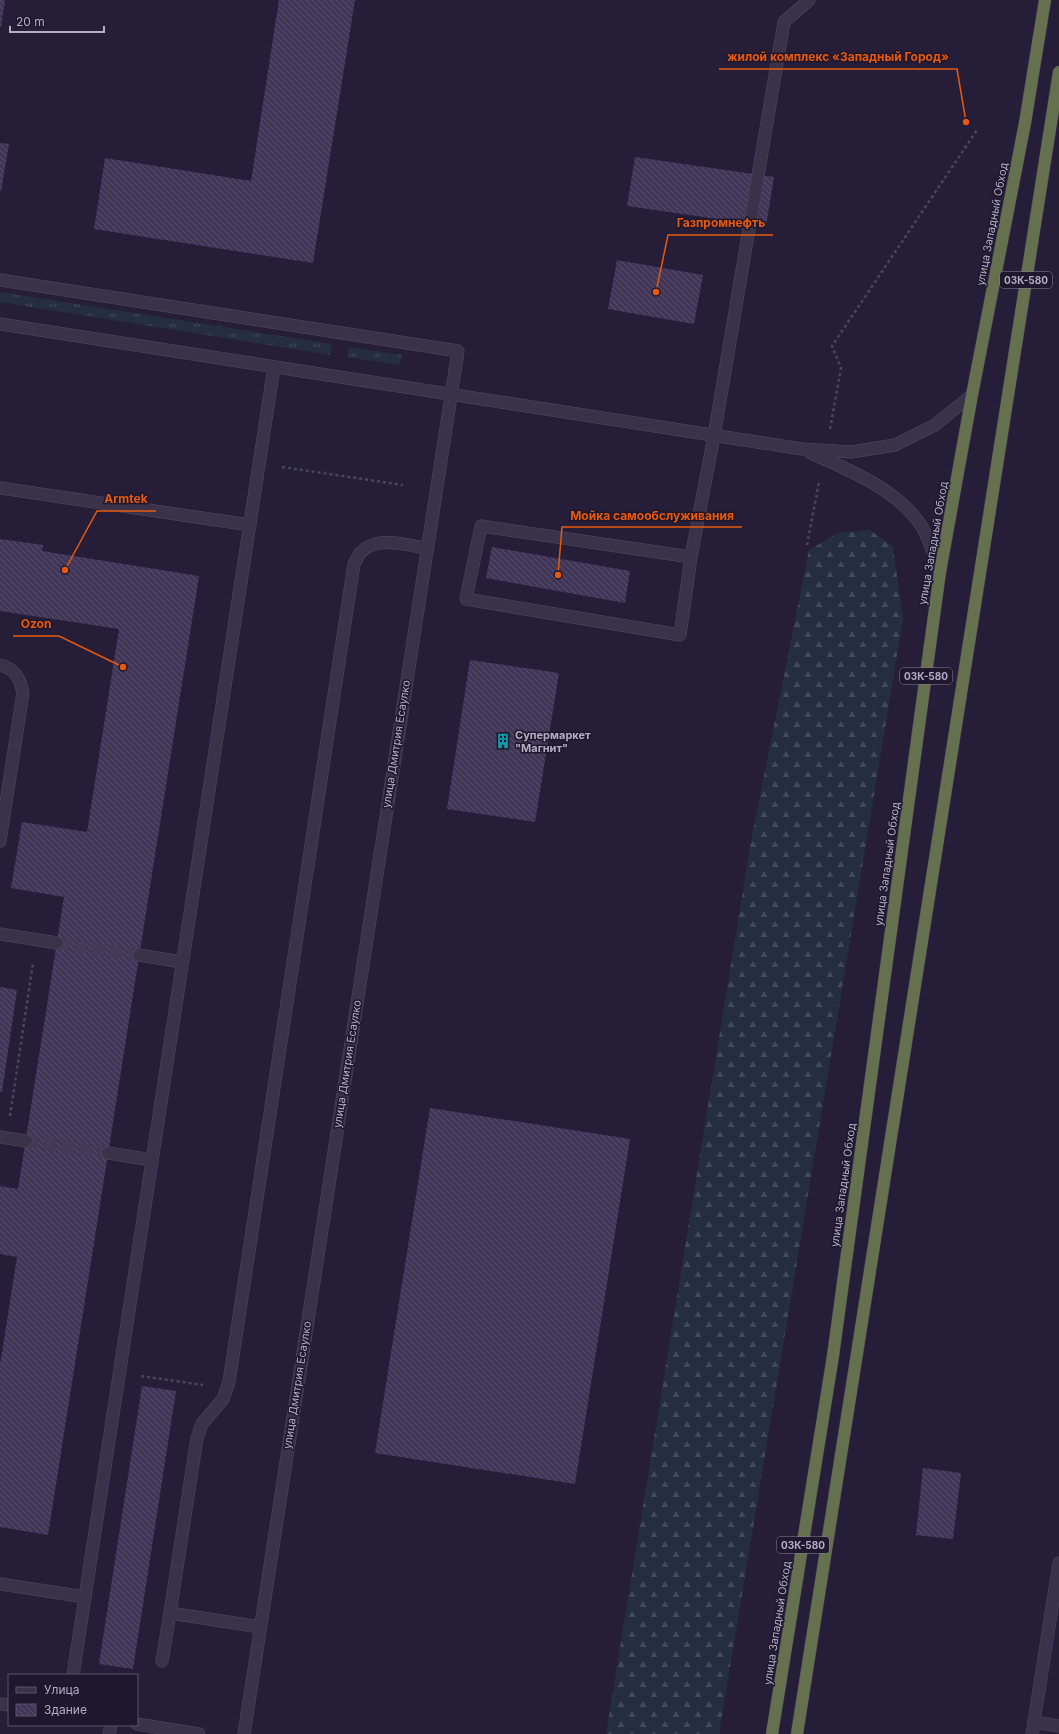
<svg xmlns="http://www.w3.org/2000/svg" width="1059" height="1734" font-family="Inter,sans-serif">
  <style>
    .grass { fill: url(#grass-tufts) }
    .forest { fill: url(#forest-firs) }
    .building { fill: url(#building-back-hatch) }
    .lines { fill: none; stroke-linecap: round; stroke-linejoin: round }
    .minor-tunnel { stroke: #433a55; stroke-width: 12; stroke-dasharray: 12 6; stroke-linecap: butt }
    .minor-casing { stroke: #514961; stroke-width: 13 }
    .highway-casing { stroke: #413951; stroke-width: 13 }
    .path { stroke: #44485e; stroke-width: 2.5; stroke-dasharray: 3 3; stroke-linecap: butt }
    .minor { stroke: #393249; stroke-width: 12 }
    .highway { stroke: #64704e; stroke-width: 12 }
    .labels { text-anchor: middle; stroke-width: 3; stroke-linejoin: round; paint-order: stroke }
    .shield { fill: #1e172d; stroke: #887f98; stroke-width: 1 }
    .shield-label { font-size: 10px; font-weight: bold; fill: #b5acc6 }
    .street-label { font-size: 11px; fill: #b5acc6; stroke: #1e172d }
    .poi-label { font-size: 11px; font-weight: bold; fill: #b5acc6; stroke: #1e172d; text-anchor: start }
    .leader { fill: none; stroke: #e8590c; stroke-width: 1.5 }
    .callout-dot { fill: #e8590c; stroke: #1e172d; stroke-width: 1.5 }
    .callout-label { font-size: 12px; text-anchor: middle; font-weight: bold; fill: #e8590c; stroke: #1e172d; stroke-width: 3; stroke-linejoin: round; paint-order: stroke }
  </style>
  <defs>
    <pattern id="grass-tufts" width="24" height="20" patternUnits="userSpaceOnUse"><rect width="24" height="20" fill="#252d41"/><path d="M3 7l-1-3M5 7V3M7 7l1-3M15 17l-1-3M17 17v-4M19 17l1-3" fill="none" stroke="#42495b"/></pattern>
    <pattern id="forest-firs" width="22" height="20" patternUnits="userSpaceOnUse"><rect width="22" height="20" fill="#252d41"/><path d="M5 1l3.5 6h-7zM16 11l3.5 6h-7z" fill="#42495b"/></pattern>
    <pattern id="building-back-hatch" width="6" height="6" patternUnits="userSpaceOnUse"><rect width="6" height="6" fill="#413657"/><path d="M-1 5l2 2M0 0l6 6M5-1l2 2" fill="none" stroke="#5a506e"/></pattern>
  </defs>
  <rect width="100%" height="100%" fill="#261e39"/>
  <g class="grass">
    <path d="M0,292L332,344L330,355L0,302Z"/>
    <path d="M349,347L402,355L400,365L347,357Z"/>
  </g>
  <path class="forest" d="M870,530L893,547L903,619L719,1734H606L751,841L809,550L838,533Z"/>
  <g class="building">
    <path d="M0,0H5L1,27H0Z"/>
    <path d="M279,0H355L313,263L94,229L105,158L251,181Z"/>
    <path d="M0,143L9,144L1,191H0Z"/>
    <path d="M635,157L774,177L766,226L627,206Z"/>
    <path d="M617,260L703,275L694,324L608,309Z"/>
    <path d="M0,539L43,545L42,551L199,576L48,1535L0,1527V1365L17,1257L0,1254V1186L18,1189L64,897L11,888L22,822L87,832L119,629L0,611Z"/>
    <path d="M492,547L630,571L625,603L486,578Z"/>
    <path d="M470,660L559,673L535,822L447,809Z"/>
    <path d="M0,987L17,990L2,1092H0Z"/>
    <path d="M430,1108L630,1139L575,1484L375,1453Z"/>
    <path d="M142,1386L176,1391L133,1669L99,1664Z"/>
    <path d="M923,1468L961,1473L953,1539L916,1535Z"/>
  </g>
  <g class="lines">
    <g class="minor-tunnel">
      <path d="M57,943L139,955"/>
      <path d="M26,1141L108,1153"/>
    </g>
    <defs>
      <g id="minor">
        <path d="M0,280L458,351L244,1734"/>
        <path d="M0,324L802,449L851,452L895,445L935,425L972,395"/>
        <path d="M809,452C848,470 894,487 920,524C928,534 935,559 940,572"/>
        <path d="M0,488L250,525"/>
        <path d="M691,557L481,526L466,599L680,635L691,557L714,436L784,22L809,0"/>
        <path d="M0,665C15,668 20,679 23,693L0,841"/>
        <path d="M0,934L57,943"/>
        <path d="M139,955L182,962"/>
        <path d="M0,1137L26,1141"/>
        <path d="M108,1153L152,1160"/>
        <path d="M0,1584L85,1597"/>
        <path d="M260,1627L170,1613L197,1438L202,1424L223,1399L229,1382L354,564C356,561 358,556 360,553C377,535 405,545 426,548"/>
        <path d="M162,1661L170,1613"/>
        <path d="M73,1675L274,367"/>
        <path d="M0,1704L9,1705"/>
        <path d="M1034,1722L1059,1563"/>
        <path d="M137,1724L199,1734"/>
        <path d="M109,1734L111,1725"/>
        <path d="M1032,1734L1034,1722L1059,1726"/>
      </g>
      <g id="highway">
        <path d="M772,1734L833,1356L940,572L972,395L1025,123L1045,0"/>
        <path d="M797,1734L1059,72"/>
      </g>
    </defs>
    <use href="#minor" class="minor-casing"/>
    <use href="#highway" class="highway-casing"/>
    <g class="path">
      <path d="M830,429L841,368L832,346L977,130"/>
      <path d="M282,467L403,485"/>
      <path d="M807,545L819,482"/>
      <path d="M10,1116L33,963"/>
      <path d="M141,1376L203,1385"/>
    </g>
    <use href="#minor" class="minor"/>
    <use href="#highway" class="highway"/>
  </g>
  <defs>
    <symbol id="building-bare" viewBox="-9 -9 18 18"><path d="M-4-6H4V6H1V3H-1V6H-4ZM-2.5-4.3h1.7v1.8h-1.7ZM.8-4.3h1.7v1.8H.8ZM-2.5-1h1.7V.8h-1.7ZM.8-1h1.7V.8H.8Z" fill="#0f9aa8" stroke="#1e172d" stroke-width="2.5" paint-order="stroke"/></symbol>
  </defs>
  <g fill-rule="evenodd">
    <use href="#building-bare" x="492" y="730" width="22" height="22"/>
  </g>
  <g class="labels">
    <g class="shield">
      <rect x="1000" y="272" width="52" height="16" rx="3"/>
      <rect x="900" y="668" width="52" height="16" rx="3"/>
      <rect x="777" y="1537" width="52" height="16" rx="3"/>
    </g>
    <g class="shield-label">
      <text x="1026" y="284">03К-580</text>
      <text x="926" y="680">03К-580</text>
      <text x="803" y="1549">03К-580</text>
    </g>
    <g class="street-label">
      <text transform="translate(992 224) rotate(-79)" y="4">улица Западный Обход</text>
      <text transform="translate(933 543) rotate(-80)" y="4">улица Западный Обход</text>
      <text transform="translate(396 744) rotate(-81)" y="4">улица Дмитрия Есаулко</text>
      <text transform="translate(887 864) rotate(-82)" y="4">улица Западный Обход</text>
      <text transform="translate(347 1064) rotate(-81)" y="4">улица Дмитрия Есаулко</text>
      <text transform="translate(843 1185) rotate(-82)" y="4">улица Западный Обход</text>
      <text transform="translate(297 1385) rotate(-81)" y="4">улица Дмитрия Есаулко</text>
      <text transform="translate(777 1623) rotate(-81)" y="4">улица Западный Обход</text>
    </g>
    <g class="poi-label">
      <text x="515" y="739">Супермаркет<tspan x="515" dy="13">"Магнит"</tspan></text>
    </g>
  </g>
  <path class="leader" d="M966 122L957 69H719M656 292L668 235H773M65 570L97 511H156M558 575L562 527H742M123 667L59 636H13"/>
  <g class="callout-dot">
    <circle cx="966" cy="122" r="4"/>
    <circle cx="656" cy="292" r="4"/>
    <circle cx="65" cy="570" r="4"/>
    <circle cx="558" cy="575" r="4"/>
    <circle cx="123" cy="667" r="4"/>
  </g>
  <g class="callout-label">
    <text x="838" y="61">жилой комплекс «Западный Город»</text>
    <text x="721" y="227">Газпромнефть</text>
    <text x="126" y="503">Armtek</text>
    <text x="652" y="520">Мойка самообслуживания</text>
    <text x="36" y="628">Ozon</text>
  </g>
  <rect x="8" y="1674" width="130" height="52" fill="#1e172d" stroke="#5a536a"/>
  <rect x="16" y="1687" width="20" height="6" fill="#393249" stroke="#5a536a"/>
  <text x="44" y="1694" font-size="12" fill="#b5acc6">Улица</text>
  <rect x="16" y="1704" width="20" height="12" fill="url(#building-back-hatch)" stroke="#5a536a"/>
  <text x="44" y="1714" font-size="12" fill="#b5acc6">Здание</text>
  <path d="M10 26v6h94v-6" fill="none" stroke="#b5acc6" stroke-width="2"/>
  <text x="16" y="26" font-size="12" fill="#b5acc6" stroke="#1e172d" stroke-width="3" paint-order="stroke">20 m</text>
</svg>
